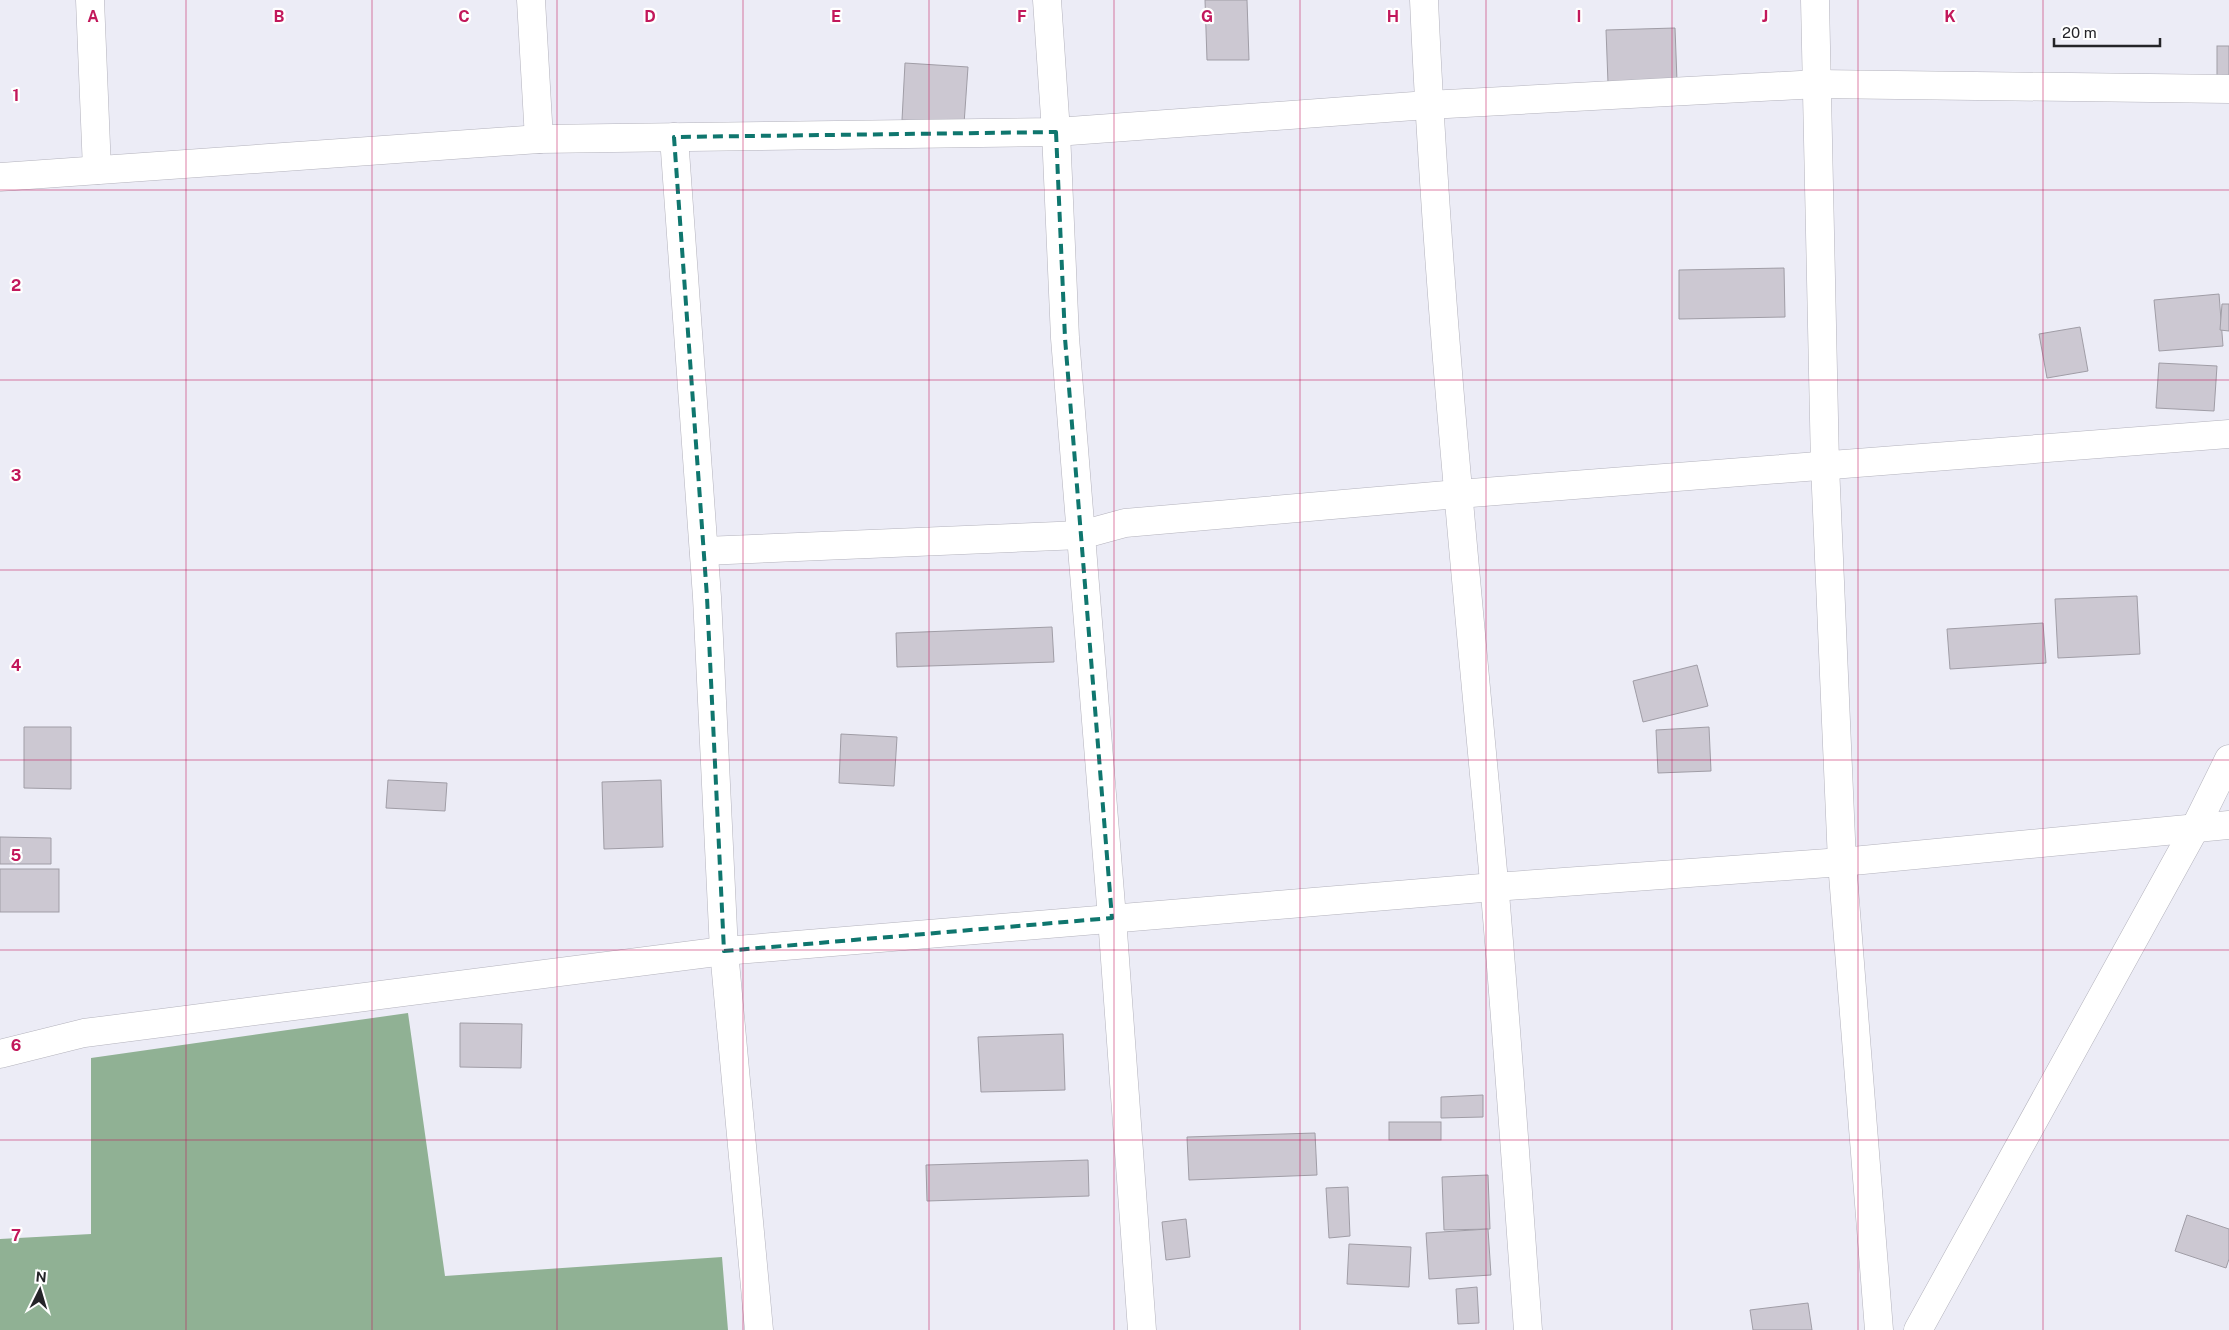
<svg xmlns="http://www.w3.org/2000/svg" width="2229" height="1330" font-family="'Public Sans',sans-serif">
  <style>
    .forest { fill: #90b194 }
    .building { fill: #ccc8d2; stroke: #a09da6 }
    .lines { fill: none; stroke-linecap: round; stroke-linejoin: round }
    .minor-casing { stroke: #b3b2bc; stroke-width: 29 }
    .minor { stroke: #fff; stroke-width: 28 }
    .marked { fill: none; stroke: #0f766e; stroke-width: 4; stroke-dasharray: 10 6; stroke-linejoin: round }
    .grid { fill: none; stroke: #c2185b; stroke-width: 1; stroke-opacity: 0.55 }
    .grid-label { font-size: 16px; text-anchor: middle; font-weight: bold; fill: #c2185b; stroke: #fff; stroke-width: 4.5; stroke-linejoin: round; paint-order: stroke }
  </style>
  <rect width="100%" height="100%" fill="#ececf6"/>
  <path class="forest" d="M408,1013L445,1276L722,1257L728,1330H0V1239L91,1234V1058Z"/>
  <g class="building">
    <path d="M1205,0H1247L1249,60H1207Z"/>
    <path d="M1675,28L1677,81L1608,83L1606,30Z"/>
    <rect x="2217" y="46" width="12" height="35"/>
    <path d="M905,63L968,67L964,124L902,120Z"/>
    <path d="M1784,268L1785,317L1679,319V270Z"/>
    <path d="M2219,294L2223,346L2159,351L2154,300Z"/>
    <path d="M2222,304H2229V331L2220,330Z"/>
    <path d="M2080,327L2088,371L2047,378L2039,334Z"/>
    <path d="M2159,363L2217,366L2214,411L2156,408Z"/>
    <path d="M2137,596L2140,654L2058,658L2055,599Z"/>
    <path d="M2043,623L2046,663L1950,669L1947,629Z"/>
    <path d="M1052,627L1054,662L897,667L896,633Z"/>
    <path d="M1697,665L1708,706L1643,722L1633,681Z"/>
    <path d="M24,727H71V789L24,788Z"/>
    <path d="M1709,727L1711,771L1658,773L1656,730Z"/>
    <path d="M841,734L897,737L894,786L839,783Z"/>
    <path d="M388,780L447,783L445,811L386,808Z"/>
    <path d="M661,780L663,847L604,849L602,782Z"/>
    <path d="M0,837L51,838V864H0Z"/>
    <rect x="0" y="869" width="59" height="43"/>
    <path d="M460,1023L522,1024L521,1068L460,1067Z"/>
    <path d="M1063,1034L1065,1090L981,1092L978,1037Z"/>
    <path d="M1483,1095V1117L1441,1118V1097Z"/>
    <rect x="1389" y="1122" width="52" height="18"/>
    <path d="M1315,1133L1317,1175L1189,1180L1187,1137Z"/>
    <path d="M1088,1160L1089,1196L927,1201L926,1165Z"/>
    <path d="M1488,1175L1490,1229L1444,1230L1442,1177Z"/>
    <path d="M1348,1187L1350,1236L1329,1238L1326,1188Z"/>
    <path d="M2187,1215L2229,1229V1259L2226,1268L2175,1251Z"/>
    <path d="M1186,1219L1190,1257L1166,1260L1162,1222Z"/>
    <path d="M1488,1229L1491,1275L1429,1279L1426,1233Z"/>
    <path d="M1349,1244L1411,1247L1409,1287L1347,1284Z"/>
    <path d="M1477,1287L1479,1323L1458,1324L1456,1289Z"/>
    <path d="M1808,1303L1812,1330H1753L1750,1310Z"/>
  </g>
  <g class="lines">
    <defs>
      <g id="minor">
        <path d="M90,0L97,170"/>
        <path d="M531,0L539,139"/>
        <path d="M1047,0L1056,132L1065,338L1112,918L1142,1330"/>
        <path d="M1424,0C1437,295 1467,588 1494,882C1507,1031 1517,1181 1528,1330"/>
        <path d="M1815,0L1825,465L1842,862L1879,1330"/>
        <path d="M674,137L707,597L724,951L759,1330"/>
        <path d="M0,177L539,139L1056,132L1428,105L1818,84L2229,89"/>
        <path d="M704,551L1081,535L1125,523L1458,494L2229,434"/>
        <path d="M0,1054L84,1033L724,951L1494,887L1842,862L2229,825"/>
        <path d="M1918,1330L2194,830L2229,759"/>
      </g>
    </defs>
    <use href="#minor" class="minor-casing"/>
    <use href="#minor" class="minor"/>
  </g>
  <path class="marked" d="M1056,132L1065,338L1112,918L724,951L707,597L674,137Z"/>
  <path class="grid" d="M186,0V1330M372,0V1330M557,0V1330M743,0V1330M929,0V1330M1114,0V1330M1300,0V1330M1486,0V1330M1672,0V1330M1858,0V1330M2043,0V1330M0,190H2229M0,380H2229M0,570H2229M0,760H2229M0,950H2229M0,1140H2229"/>
  <g class="grid-label">
    <text x="93" y="22">A</text>
    <text x="279" y="22">B</text>
    <text x="464" y="22">C</text>
    <text x="650" y="22">D</text>
    <text x="836" y="22">E</text>
    <text x="1022" y="22">F</text>
    <text x="1207" y="22">G</text>
    <text x="1393" y="22">H</text>
    <text x="1579" y="22">I</text>
    <text x="1765" y="22">J</text>
    <text x="1950" y="22">K</text>
    <text x="16" y="101">1</text>
    <text x="16" y="291">2</text>
    <text x="16" y="481">3</text>
    <text x="16" y="671">4</text>
    <text x="16" y="861">5</text>
    <text x="16" y="1051">6</text>
    <text x="16" y="1241">7</text>
  </g>
  <g transform="translate(40 1290) rotate(5)" stroke="#ffffff" stroke-width="4" paint-order="stroke">
  <path d="M0-4L9 19L0 12L-9 19Z" fill="#242428"/>
  <text y="-8" font-size="14" font-weight="bold" text-anchor="middle" fill="#242428">N</text>
  </g>
  <path d="M2054 38v8h106v-8" fill="none" stroke="#242428" stroke-width="2.5"/>
  <text x="2062" y="38" font-size="15" fill="#242428" stroke="#ffffff" stroke-width="4" paint-order="stroke">20 m</text>
</svg>
